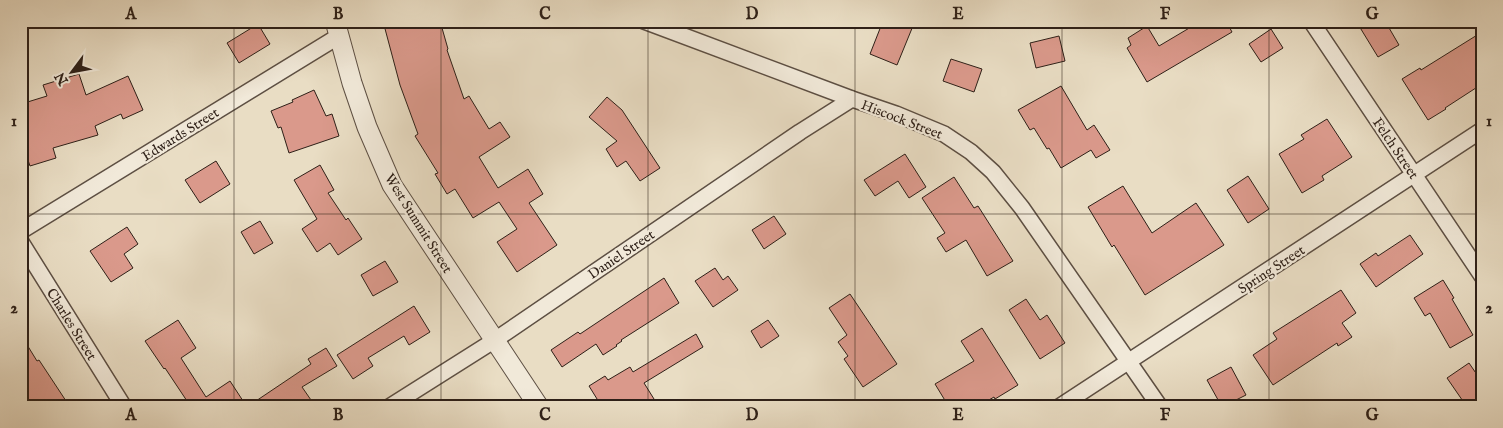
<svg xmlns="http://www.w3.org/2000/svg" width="1503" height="428" font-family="'IM FELL English',serif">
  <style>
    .building { fill: #da998b; stroke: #2e2018 }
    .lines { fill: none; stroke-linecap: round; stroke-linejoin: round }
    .minor-casing { stroke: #5d4f43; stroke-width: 18 }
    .tertiary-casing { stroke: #5d4f43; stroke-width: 21 }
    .minor { stroke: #f1e9d9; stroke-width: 15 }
    .tertiary { stroke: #f1e9d9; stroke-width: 19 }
    .grid { fill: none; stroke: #2e2018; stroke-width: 1; stroke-opacity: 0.55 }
    .labels { text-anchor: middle; stroke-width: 4.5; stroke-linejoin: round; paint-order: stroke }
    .street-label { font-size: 14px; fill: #2e2018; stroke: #f1e9d9 }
    .neatline { fill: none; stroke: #2e2018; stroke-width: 2 }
    .grid-label { font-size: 16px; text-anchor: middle; font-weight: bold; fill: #2e2018 }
  </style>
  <rect width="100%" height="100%" fill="#e9ddc4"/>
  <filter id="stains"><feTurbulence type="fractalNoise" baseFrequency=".004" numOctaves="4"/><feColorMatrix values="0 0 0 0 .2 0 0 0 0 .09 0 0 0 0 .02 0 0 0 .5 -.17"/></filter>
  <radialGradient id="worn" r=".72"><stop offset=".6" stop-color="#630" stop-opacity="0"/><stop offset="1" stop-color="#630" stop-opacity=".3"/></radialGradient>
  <g class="building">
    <path d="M395,21H440L448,49L447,50L464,99L469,96L489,129L500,122L510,137L479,157L498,188L528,169L543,194L529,203L557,245L517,272L497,242L517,229L499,202L473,218L455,189L447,194L435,174L438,173L415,136L418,134L400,85L384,25Z"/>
    <path d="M883,21H915L897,65L870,54Z"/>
    <path d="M1188,21H1226L1232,32L1147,82L1127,48L1131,45L1128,38L1147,26L1159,46L1191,27Z"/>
    <path d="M1356,21H1385L1399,45L1378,57Z"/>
    <path d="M258,24L270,44L239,63L227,43Z"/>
    <path d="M1271,29L1283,48L1261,62L1249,44Z"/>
    <path d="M1482,32V84L1445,108L1446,109L1428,120L1402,79L1420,68L1421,70Z"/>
    <path d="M1059,36L1065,61L1036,68L1030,43Z"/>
    <path d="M951,59L982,69L974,92L943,81Z"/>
    <path d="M79,74L86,95L128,76L143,110L123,119L121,114L95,126L98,135L53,148L56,158L30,166L21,140V127L26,125L21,110V104L47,96L43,85Z"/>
    <path d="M1061,86L1087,130L1094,125L1110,150L1096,158L1091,150L1061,168L1049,148L1047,149L1034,128L1030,130L1018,110Z"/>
    <path d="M314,90L326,116L332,114L339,136L289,153L281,127L278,128L271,111L293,102L292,100Z"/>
    <path d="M607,97L622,110L660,168L640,181L626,161L617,167L606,149L617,141L589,117Z"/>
    <path d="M1327,119L1352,157L1322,176L1324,180L1302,193L1279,154L1304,139L1301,135Z"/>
    <path d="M905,154L926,187L909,198L898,181L875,196L864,180Z"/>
    <path d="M216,161L230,184L200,203L185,180Z"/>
    <path d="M320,165L334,190L328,193L346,220L348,218L362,239L338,255L330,243L317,252L302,229L317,219L294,180Z"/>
    <path d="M1248,176L1269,209L1248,223L1227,190Z"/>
    <path d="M954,177L974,208L978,206L1013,261L987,276L966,240L946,252L937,238L945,233L922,198Z"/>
    <path d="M1123,186L1152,233L1196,203L1224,245L1145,295L1114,245L1112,247L1088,207Z"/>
    <path d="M774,216L786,234L764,249L752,230Z"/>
    <path d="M260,221L273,243L254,254L241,232Z"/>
    <path d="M127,227L138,244L124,254L133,268L111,282L90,251Z"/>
    <path d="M1410,235L1423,254L1376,287L1360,264L1376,253L1378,256Z"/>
    <path d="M385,261L398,282L373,296L361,275Z"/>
    <path d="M715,268L723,280L728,276L738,290L713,307L695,281Z"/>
    <path d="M664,278L679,303L621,340L622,341L616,345L617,346L603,355L596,344L562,367L551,350L578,332L580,334Z"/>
    <path d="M1443,280L1454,298L1452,299L1473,335L1450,348L1430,313L1425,316L1414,298Z"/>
    <path d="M1341,290L1356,313L1342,323L1352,337L1338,346L1337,343L1273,385L1253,355L1277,339L1273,333Z"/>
    <path d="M850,294L897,364L863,387L844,359L848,356L838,342L847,335L829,308Z"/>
    <path d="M1026,299L1040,320L1047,315L1065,343L1040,359L1009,310Z"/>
    <path d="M414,306L430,332L409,345L404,336L368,358L373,366L353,379L337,355Z"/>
    <path d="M178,320L196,348L181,358L206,397L230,381L247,407L311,364L308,359L326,348L337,366L302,387L311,400L300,407H191L165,368L164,369L145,341Z"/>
    <path d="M768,320L779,336L761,348L751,331Z"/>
    <path d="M982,328L1018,385L995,399L994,397L977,407H949L935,384L974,361L961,341Z"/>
    <path d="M696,334L703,347L644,383L659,407H602L589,386L605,376L608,380L630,367L633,372Z"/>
    <path d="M21,335L37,361L39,360L70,407H26L21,399Z"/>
    <path d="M1469,363L1482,382V407H1467L1447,378Z"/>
    <path d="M1231,367L1246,395L1222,407L1207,380Z"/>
  </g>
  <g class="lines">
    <defs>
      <g id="minor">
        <path d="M644,21L852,99L896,114L944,134L971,152L993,172L1022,208L1160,407"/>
        <path d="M1311,21L1482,276"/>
        <path d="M21,231L339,36"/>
        <path d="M21,242L124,407"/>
        <path d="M389,407L495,340L800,132L852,99"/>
        <path d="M1059,407L1482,130"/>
      </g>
      <path id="tertiary" d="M335,21L352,83L367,127L392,185L539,407"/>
    </defs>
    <use href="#minor" class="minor-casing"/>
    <use href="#tertiary" class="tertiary-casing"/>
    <use href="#minor" class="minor"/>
    <use href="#tertiary" class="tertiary"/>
  </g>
  <path class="grid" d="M234,21V407M441,21V407M648,21V407M855,21V407M1062,21V407M1269,21V407M21,214H1482"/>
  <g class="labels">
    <g class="street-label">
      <text transform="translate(902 119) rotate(21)" y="5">Hiscock Street</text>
      <text transform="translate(180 134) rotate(-32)" y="5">Edwards Street</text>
      <text transform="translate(1396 148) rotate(56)" y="5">Felch Street</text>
      <text transform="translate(419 223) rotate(58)" y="5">West Summit Street</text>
      <text transform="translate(621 254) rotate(-34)" y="5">Daniel Street</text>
      <text transform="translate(1271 269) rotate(-33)" y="5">Spring Street</text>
      <text transform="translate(72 324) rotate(58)" y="5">Charles Street</text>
    </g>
  </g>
  <rect width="1503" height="428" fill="none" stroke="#e9ddc4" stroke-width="55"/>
  <g transform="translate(72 72) rotate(238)" stroke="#f1e9d9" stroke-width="4" paint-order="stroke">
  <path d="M0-4L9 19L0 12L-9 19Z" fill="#2e2018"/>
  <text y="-8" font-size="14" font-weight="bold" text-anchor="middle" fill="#2e2018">N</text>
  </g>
  <rect x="28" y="28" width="1448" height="372" class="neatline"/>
  <g class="grid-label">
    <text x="131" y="19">A</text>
    <text x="338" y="19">B</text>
    <text x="545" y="19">C</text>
    <text x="752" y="19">D</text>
    <text x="958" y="19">E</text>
    <text x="1165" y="19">F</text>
    <text x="1372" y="19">G</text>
    <text x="14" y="126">1</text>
    <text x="1489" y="126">1</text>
    <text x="14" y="313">2</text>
    <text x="1489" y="313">2</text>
    <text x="131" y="420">A</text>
    <text x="338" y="420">B</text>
    <text x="545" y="420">C</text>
    <text x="752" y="420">D</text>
    <text x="958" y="420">E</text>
    <text x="1165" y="420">F</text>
    <text x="1372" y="420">G</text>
  </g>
  <rect width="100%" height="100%" filter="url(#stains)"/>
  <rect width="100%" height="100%" fill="url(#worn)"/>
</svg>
